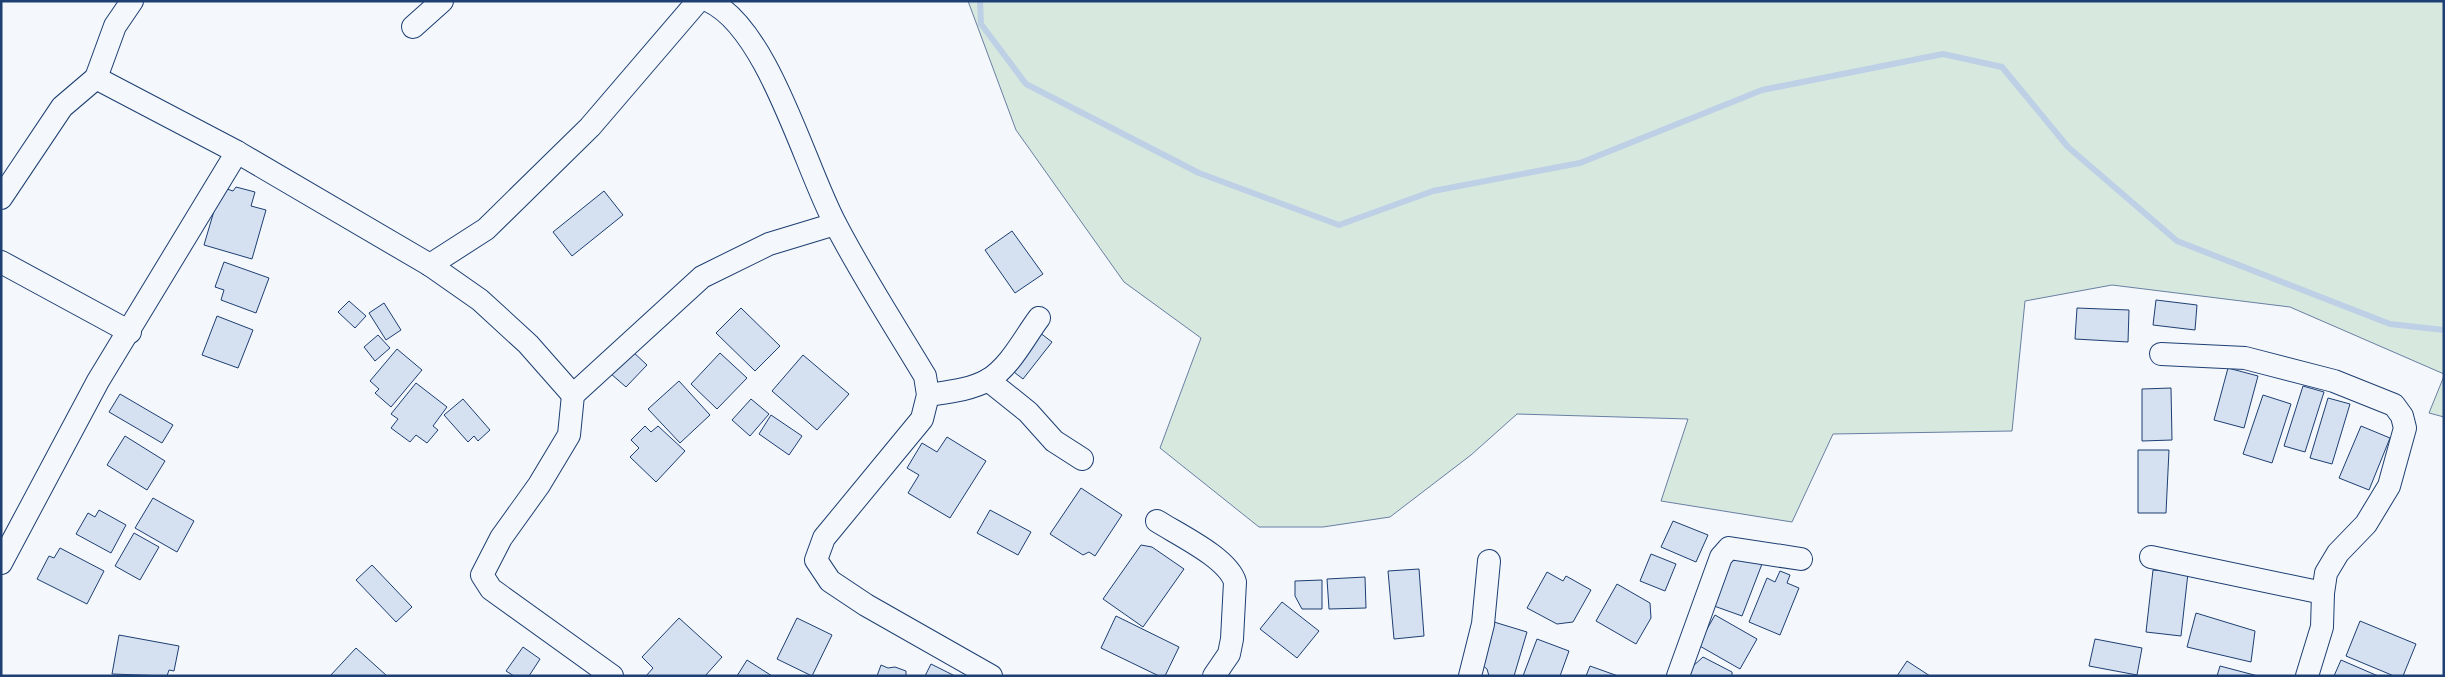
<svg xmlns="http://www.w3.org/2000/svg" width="2445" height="677" font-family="Rubik,sans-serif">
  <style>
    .green { fill: #d7e8df; stroke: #687fa3 }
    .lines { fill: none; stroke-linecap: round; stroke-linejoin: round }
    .stream { stroke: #bed0e5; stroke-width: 6 }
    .building { fill: #d5e0f0; stroke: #1d3f73 }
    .minor-casing { stroke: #1d3f73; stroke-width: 24 }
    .minor { stroke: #f4f7fb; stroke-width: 22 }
  </style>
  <rect width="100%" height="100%" fill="#f4f7fb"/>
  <g class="green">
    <path d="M968,1H2444V374L2290,307L2112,285L2025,301L2012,431L1833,434L1792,522L1661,501L1688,419L1517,414L1471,455L1390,517L1323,527H1259L1160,448L1201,338L1124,282L1016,130Z"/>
    <path d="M2444,376V417L2429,413Z"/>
  </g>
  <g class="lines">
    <path class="stream" d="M980,1L981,24L1026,84L1199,173L1339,225L1433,191L1580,163L1762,90L1943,54L2002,67L2068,147L2177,241L2390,324L2444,330"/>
  </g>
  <g class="building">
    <path d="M221,187L233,191L236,187L255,192L251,206L266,210L252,259L204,245Z"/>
    <path d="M604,191L623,215L572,256L553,232Z"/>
    <path d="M1012,231L1043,274L1015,293L985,250Z"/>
    <path d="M224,262L269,278L256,313L221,300L224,290L215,287Z"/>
    <path d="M2156,300L2197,305L2195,330L2153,325Z"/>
    <path d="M349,301L366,316L355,328L338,312Z"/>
    <path d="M384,303L401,330L386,340L369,313Z"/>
    <path d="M741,308L780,346L755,371L716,333Z"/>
    <path d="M2077,308L2129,310L2128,342L2075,339Z"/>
    <path d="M217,316L253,330L238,368L202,355Z"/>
    <path d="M1039,332L1052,342L1023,379L1010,369Z"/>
    <path d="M378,335L390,348L375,361L364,347Z"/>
    <path d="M397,349L422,370L391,407L375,393L379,389L370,381Z"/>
    <path d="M631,350L647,365L626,387L610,373Z"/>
    <path d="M720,353L747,378L717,409L691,384Z"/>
    <path d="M803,355L849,394L817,430L772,391Z"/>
    <path d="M2228,368L2258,376L2244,428L2214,420Z"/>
    <path d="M679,381L710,415L680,443L648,409Z"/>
    <path d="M416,383L447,407L433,426L438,430L427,443L416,435L410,442L391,428L398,419L391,414Z"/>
    <path d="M2303,386L2324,392L2305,452L2284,446Z"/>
    <path d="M2171,388L2172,440L2142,441V389Z"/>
    <path d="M120,394L173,425L162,443L109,412Z"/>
    <path d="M2263,395L2291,404L2272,463L2243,454Z"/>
    <path d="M2328,398L2350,404L2332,464L2310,458Z"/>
    <path d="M463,399L490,430L478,441L474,436L468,442L444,415Z"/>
    <path d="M751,399L769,414L750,436L732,420Z"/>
    <path d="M771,415L802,436L789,455L759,434Z"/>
    <path d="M645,426L651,432L658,426L685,451L656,482L630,457L639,448L631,440Z"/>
    <path d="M2361,426L2390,438L2369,490L2339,478Z"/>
    <path d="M125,436L165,461L147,490L107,465Z"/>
    <path d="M947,437L986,461L950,518L908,493L919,475L907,468L922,443L937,452Z"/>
    <path d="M2138,450H2169L2166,513H2138Z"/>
    <path d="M1081,488L1122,515L1095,556L1089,552L1083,555L1050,534Z"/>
    <path d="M153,498L194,521L177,552L135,528Z"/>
    <path d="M99,510L126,525L111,553L76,534L88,513L95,517Z"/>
    <path d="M990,510L1031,532L1018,555L977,533Z"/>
    <path d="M1673,521L1708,535L1696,562L1661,547Z"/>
    <path d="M134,533L159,547L140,580L115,566Z"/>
    <path d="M1141,545L1152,547L1184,569L1143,627L1103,599Z"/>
    <path d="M60,548L104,571L87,604L37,579L49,556L54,558Z"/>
    <path d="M1651,554L1676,564L1665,591L1640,581Z"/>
    <path d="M1734,554L1762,564L1742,616L1714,606Z"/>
    <path d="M372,565L412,607L396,622L356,580Z"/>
    <path d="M1419,569L1424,636L1394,639L1388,571Z"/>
    <path d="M2153,570L2188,573L2181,636L2146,632Z"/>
    <path d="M1780,571L1790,575L1787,583L1799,588L1780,635L1749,622L1767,578L1775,582Z"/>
    <path d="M1547,572L1563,581L1566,576L1591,590L1573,622L1557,624L1527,608Z"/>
    <path d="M1365,577L1366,608L1329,609L1327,579Z"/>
    <path d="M1322,580V609H1302L1295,596V581Z"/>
    <path d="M1617,584L1650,603L1651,618L1636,644L1596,621Z"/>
    <path d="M1282,602L1319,631L1297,658L1260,629Z"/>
    <path d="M2196,613L2255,631L2251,662L2187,647Z"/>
    <path d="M1715,615L1757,639L1740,669L1698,645Z"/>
    <path d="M1116,616L1179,647L1165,676H1159L1101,648Z"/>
    <path d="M679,618L722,657L705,676H646L653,668L642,657Z"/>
    <path d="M797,618L832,635L812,676L777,659Z"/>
    <path d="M2360,621L2416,644L2403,676H2394L2346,656Z"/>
    <path d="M1494,622L1527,632L1514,676H1489L1487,669L1482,665Z"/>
    <path d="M119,635L179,646L174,671L169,670L167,676L112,674Z"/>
    <path d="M1537,639L1569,651L1560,676H1523Z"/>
    <path d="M2095,639L2142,648L2137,675L2089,666Z"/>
    <path d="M523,647L540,659L529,676H514L506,671Z"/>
    <path d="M356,648L387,676H330Z"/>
    <path d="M1703,657L1732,672V676H1690L1692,667Z"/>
    <path d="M747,660L772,676H737Z"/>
    <path d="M2341,660L2378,676H2334Z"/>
    <path d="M1907,661L1930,676H1897Z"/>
    <path d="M931,664L955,676H925Z"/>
    <path d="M881,665L888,668L895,667L906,671V676H877Z"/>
    <path d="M1590,666L1618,676H1586Z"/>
    <path d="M2220,666L2258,676H2217Z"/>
  </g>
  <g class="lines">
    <defs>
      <g id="minor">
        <path d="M709,1C769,29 805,168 836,225C863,277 895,326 925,376L928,395L922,419L824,538L816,560L830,581L866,605L991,676"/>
        <path d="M413,27L442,1"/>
        <path d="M96,78L115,26L132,1"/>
        <path d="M1,198L62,107L96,78L237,152L430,265L480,300L528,344L573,395"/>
        <path d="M1,262L130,332"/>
        <path d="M430,265L486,229L590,127L698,1"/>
        <path d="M2161,354L2245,358L2334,381L2394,405L2402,416L2405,428L2389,486L2366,524L2338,553L2326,573L2323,593L2322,627L2307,676"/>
        <path d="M988,380L1028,412L1054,441L1082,459"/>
        <path d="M928,395C948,392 970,390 988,380C1010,367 1024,338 1039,318"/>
        <path d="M1157,521C1179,535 1228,558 1235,582L1232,639L1229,654L1214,676"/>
        <path d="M2151,557L2323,593"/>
        <path d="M1,563L98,381L237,152"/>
        <path d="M612,676L491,589L482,575L501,538L539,485L569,435L573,395L702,277L769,244L835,224"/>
        <path d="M1470,676L1483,624L1489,561"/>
        <path d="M1678,676L1721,557L1729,548L1801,559"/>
      </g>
    </defs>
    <use href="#minor" class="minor-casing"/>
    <use href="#minor" class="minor"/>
  </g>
  <rect width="2445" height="677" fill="none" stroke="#1d3f73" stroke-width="5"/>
</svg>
